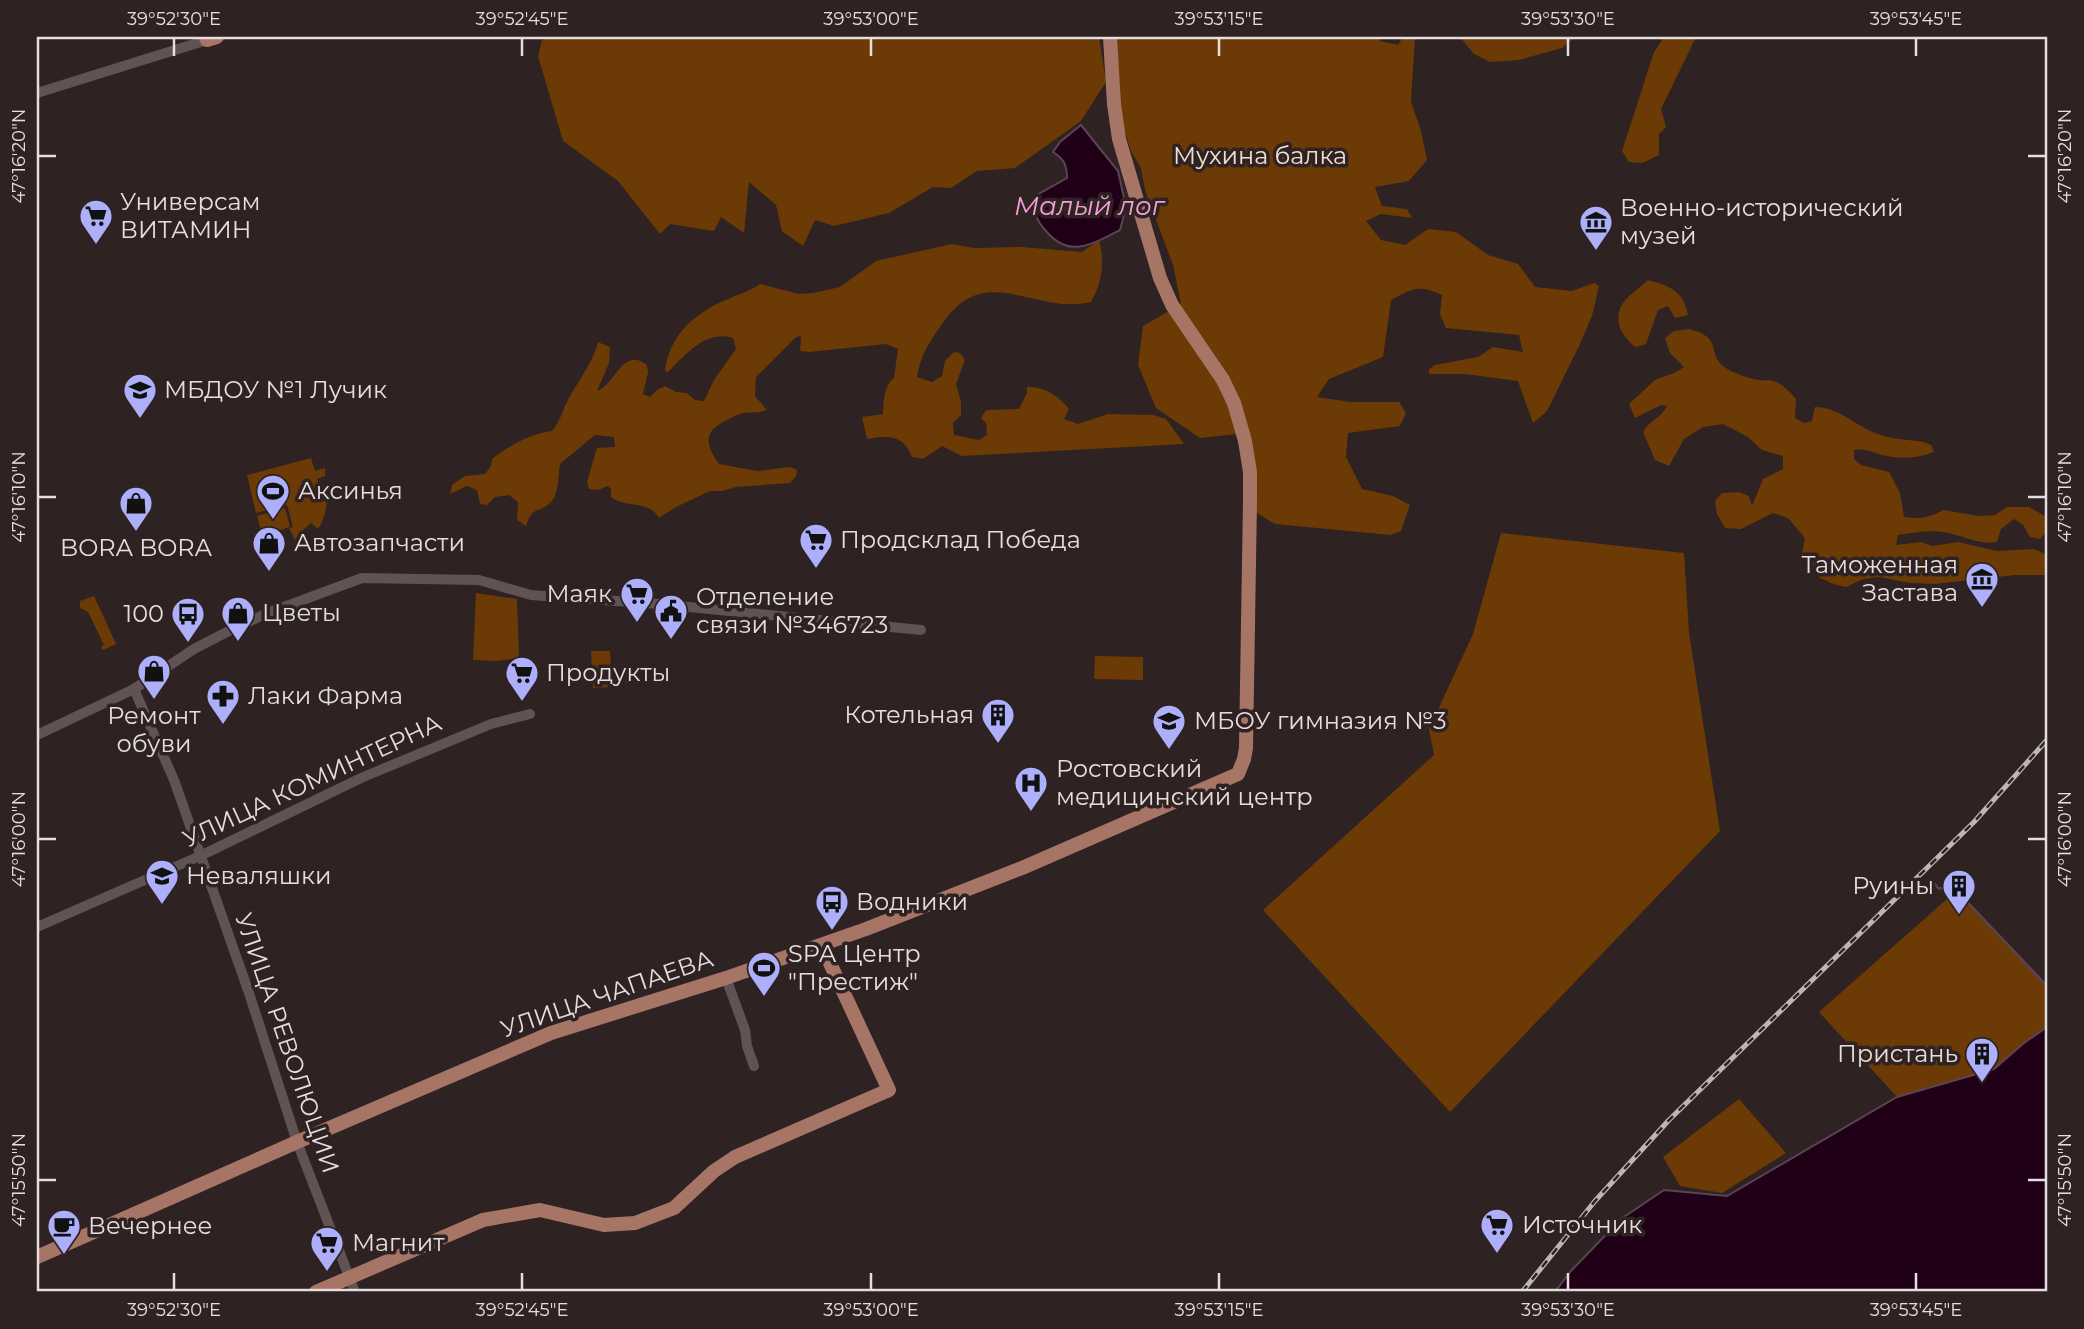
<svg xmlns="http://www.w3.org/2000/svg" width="2084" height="1329" font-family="Montserrat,sans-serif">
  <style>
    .green { fill: #6c3a05 }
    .water { fill: #200017; stroke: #5b4353; stroke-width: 2 }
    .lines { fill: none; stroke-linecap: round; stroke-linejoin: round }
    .stream { stroke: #5b4353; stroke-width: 2.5 }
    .minor { stroke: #615353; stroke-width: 10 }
    .major { stroke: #a77566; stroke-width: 14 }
    .rail-casing { stroke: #beb5b5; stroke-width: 5 }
    .rail { stroke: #2e2222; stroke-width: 2.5; stroke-dasharray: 8; stroke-linecap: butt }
    .ticks { fill: none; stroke: #e6dede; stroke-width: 2.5 }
    .labels { text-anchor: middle; stroke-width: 7; stroke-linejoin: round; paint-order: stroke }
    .park-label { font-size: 24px; fill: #f3dece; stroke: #2e2222 }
    .poi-label { font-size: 24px; fill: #e6dede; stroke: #2e2222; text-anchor: start }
    .street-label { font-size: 24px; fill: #e6dede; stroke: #2e2222 }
    .water-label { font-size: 26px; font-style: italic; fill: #f79ed8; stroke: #2e2222 }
    .neatline { fill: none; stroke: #e6dede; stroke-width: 2.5 }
    .ticks-label { font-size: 18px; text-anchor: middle; fill: #e6dede }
  </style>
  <rect width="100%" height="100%" fill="#2e2222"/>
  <g class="green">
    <path d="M548,37H1099L1106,82L1081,121L1015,168L977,171L951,188L933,187L889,213L834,226L815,220L803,246L782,231L776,205L749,182L744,233L721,217L714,231L670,224L660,234L618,181L563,141L538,56L542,40Z"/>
    <path d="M1117,37H1378L1380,41L1398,45L1403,37H1415L1411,102L1421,131L1427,160L1409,181L1375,187L1382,206L1407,209L1412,218L1381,214L1366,221L1381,240L1405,245L1428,229L1456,232L1488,255L1518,264L1535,287L1572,291L1594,283L1599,286L1592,316L1579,346L1547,411L1533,423L1518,381L1465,374H1429V369L1435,365L1478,357L1493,347L1523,352L1519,335L1446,328L1440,314L1442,295C1418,284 1412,289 1391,300L1383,357L1329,379L1317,397L1350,402H1399L1406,413L1400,426L1348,433L1346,457L1362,489L1393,496L1410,505L1401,531L1391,535L1275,524L1254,511L1246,433L1200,438L1156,408L1138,365L1143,326L1181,304L1173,265L1145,190L1141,168L1131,151L1124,129L1113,82Z"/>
    <path d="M1460,37H1576L1562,48L1519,60L1490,62L1474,54Z"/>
    <path d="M1664,37H1696L1661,109L1666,127L1659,134V155L1642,163L1629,162L1622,151L1654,52Z"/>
    <path d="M1099,240C1105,261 1102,284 1091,302C1033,316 986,259 942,324C930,341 920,356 917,377L932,382L942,376L945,361L954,352L960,353L965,360L956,384L961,402V415L953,423L954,435L979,440L987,435L986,423L981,418L986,410L1019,409L1027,393V387C1044,386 1059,396 1069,409L1064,419L1078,424L1108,414L1154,415L1166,419L1184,444L962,456L942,446L923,459L912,457C904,435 888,435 867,439L862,417L883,414C884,401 883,387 894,378L898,349L886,344L809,352L800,351L801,336L796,337L756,377L755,396L767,410C759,413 753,412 744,413C737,414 730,419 723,422C702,434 707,446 719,464L757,471L790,467L797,470L796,476L790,483L736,487L722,491H710L676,507L659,518C648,499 627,509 611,497V489L608,486L598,490L589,489L587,482L597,448L615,447L614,437L595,435L560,464C558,475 559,496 550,503C538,514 533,505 526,526L517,520L518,502L509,495L495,497L487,505L480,504L477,490L467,486L450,494L452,485L465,476L485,474L491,466L492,459C510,445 530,434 552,431C559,422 561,416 565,406C575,384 592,366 598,342L610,347L609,363L597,391C616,385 622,346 647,365L648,373L643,394L650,397L657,390L665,386L676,392L687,393L695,400L704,401L714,380L736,349L733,338C706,329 685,355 668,372L665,371C669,336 694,313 726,300C738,294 749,292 760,284L799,294L813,293L840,287L876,261L952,244L974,248L1021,247L1082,252Z"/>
    <path d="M1648,280C1671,286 1684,292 1688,315L1675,318L1668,306L1658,310L1646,344L1636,347C1622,338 1612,319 1623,303C1629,295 1640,287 1648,280Z"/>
    <path d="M1689,329C1724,338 1706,351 1723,366C1730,372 1750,379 1759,380C1762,381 1766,380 1770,380C1781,382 1789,391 1796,399L1795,418L1804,423L1812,421L1815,407C1838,407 1855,425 1875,433C1890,439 1909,440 1924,442L1931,445L1934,452C1919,458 1903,459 1887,456C1873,454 1869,448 1854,450V459L1861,465L1889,472L1900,493L1904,517C1919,519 1930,518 1943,510L1979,516L1995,515L2007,507H2029L2045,516L2047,531L2040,539L2030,537L2023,525L2014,519L2001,529L1997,542C1978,545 1962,535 1943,532C1928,530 1913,533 1898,535L1896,545L1921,542L1932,546L1958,542L1997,551L2034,549L2047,555V575H2015L1935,584L1910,583L1879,577L1863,579L1846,587L1833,584L1820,578L1802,553L1805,538L1788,518L1773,513L1741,529L1725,528L1717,514L1715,501L1722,493L1739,492L1749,496L1752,506L1763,479L1783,469V456L1762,450L1748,437L1723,424L1703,427L1684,439L1669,466L1655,460L1643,432C1649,421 1662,417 1667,406L1661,405L1635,418L1629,404L1655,380L1674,373L1684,367L1670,353L1665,338L1674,331Z"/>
    <path d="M311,458L315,471L325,468V476L317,479L321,493L326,492C328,504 325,519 318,529L311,523L302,531L307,538L303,541L300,537L295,540L289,528L293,527L287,505L256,513L247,475Z"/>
    <path d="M285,508L290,527L262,535L257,516Z"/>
    <path d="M1501,533L1684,553L1689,633L1720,831L1450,1112L1263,910L1434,755L1429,729L1473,634Z"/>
    <path d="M476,593L517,599L519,658L496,661L473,660Z"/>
    <path d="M94,596L116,644L103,650L101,647L104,645L88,612L80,608V601Z"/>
    <path d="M591,651H610L612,687L593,688Z"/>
    <path d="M1095,656L1143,657V680L1094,679Z"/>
    <path d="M1956,891L2047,987V1027L2024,1043L1994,1069L1897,1097L1819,1012Z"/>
    <path d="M1739,1099L1786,1153L1722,1193L1680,1186L1663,1157Z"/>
  </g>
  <g class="water">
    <path d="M1081,125L1118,171L1126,207L1120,230C1093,244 1069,259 1046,231C1035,219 1033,211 1037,195L1067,178C1067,165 1064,159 1053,152L1060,142Z"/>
    <path d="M2047,1027V1292H1555L1570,1272L1621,1219L1664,1190L1727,1196L1897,1097L1994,1069L2024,1043Z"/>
  </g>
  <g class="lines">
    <path class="stream" d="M1931,879L1938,888L1955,889L2047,986"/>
    <g class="minor">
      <path d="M37,93L207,40"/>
      <path d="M134,689L174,780L249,993L297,1142L355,1292"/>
      <path d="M37,735L134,689L194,649L223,634L265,614L362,578L479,580L531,595L659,604L921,630"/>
      <path d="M37,927L200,856L361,778L491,724L530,714"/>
      <path d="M726,978L745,1030L747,1046L754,1066"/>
    </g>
    <g class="major">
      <path d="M206,37L207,40L217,37"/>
      <path d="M37,1257L297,1142L551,1033L726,978L866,929L1022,868L1238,774L1244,759L1246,748L1250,500V472L1245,441L1234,403L1223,380L1172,305L1160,278L1119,139L1114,104L1110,37"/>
      <path d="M316,1292L483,1220L540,1210L604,1225L635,1223L674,1208L714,1171L735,1157L889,1090L822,946"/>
    </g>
    <defs>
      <path id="rail" d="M1522,1292L1595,1201L1669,1120L1974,822L2047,740"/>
    </defs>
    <use href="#rail" class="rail-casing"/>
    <use href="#rail" class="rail"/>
  </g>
  <path class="ticks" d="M174,38V56M522,38V56M871,38V56M1219,38V56M1568,38V56M1916,38V56M38,156H56M2028,156H2046M38,497H56M2028,497H2046M38,839H56M2028,839H2046M38,1180H56M2028,1180H2046M174,1273V1290M522,1273V1290M871,1273V1290M1219,1273V1290M1568,1273V1290M1916,1273V1290"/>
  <defs>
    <symbol id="supermarket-pin" viewBox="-11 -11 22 30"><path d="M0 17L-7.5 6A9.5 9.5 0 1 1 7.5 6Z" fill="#adaffb" stroke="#2e2222"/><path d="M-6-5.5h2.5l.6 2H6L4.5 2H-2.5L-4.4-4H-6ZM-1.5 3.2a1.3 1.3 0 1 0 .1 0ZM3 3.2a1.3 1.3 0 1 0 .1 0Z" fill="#111"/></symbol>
    <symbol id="museum-pin" viewBox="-11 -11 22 30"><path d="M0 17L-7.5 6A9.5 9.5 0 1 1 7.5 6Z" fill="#adaffb" stroke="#2e2222"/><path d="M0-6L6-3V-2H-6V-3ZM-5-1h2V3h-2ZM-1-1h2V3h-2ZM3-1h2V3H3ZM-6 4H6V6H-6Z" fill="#111"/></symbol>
    <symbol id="school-pin" viewBox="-11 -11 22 30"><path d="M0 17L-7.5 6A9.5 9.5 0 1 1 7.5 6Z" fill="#adaffb" stroke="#2e2222"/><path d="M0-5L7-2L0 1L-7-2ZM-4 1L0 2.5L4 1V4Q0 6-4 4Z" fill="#111"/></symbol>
    <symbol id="stadium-pin" viewBox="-11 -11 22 30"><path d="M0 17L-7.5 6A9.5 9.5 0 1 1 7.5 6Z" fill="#adaffb" stroke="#2e2222"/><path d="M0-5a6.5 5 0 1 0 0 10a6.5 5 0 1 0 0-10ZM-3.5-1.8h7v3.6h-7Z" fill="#111"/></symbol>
    <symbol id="shop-pin" viewBox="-11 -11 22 30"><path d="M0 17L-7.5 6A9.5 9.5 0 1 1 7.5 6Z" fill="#adaffb" stroke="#2e2222"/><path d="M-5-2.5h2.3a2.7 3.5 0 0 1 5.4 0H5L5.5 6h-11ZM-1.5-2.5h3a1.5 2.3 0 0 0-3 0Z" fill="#111"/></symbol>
    <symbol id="civic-pin" viewBox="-11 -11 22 30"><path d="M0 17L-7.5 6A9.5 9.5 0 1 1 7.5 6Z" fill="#adaffb" stroke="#2e2222"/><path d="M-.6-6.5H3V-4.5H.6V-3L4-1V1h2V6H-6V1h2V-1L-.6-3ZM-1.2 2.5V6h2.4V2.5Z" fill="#111"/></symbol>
    <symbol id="bus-pin" viewBox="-11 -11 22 30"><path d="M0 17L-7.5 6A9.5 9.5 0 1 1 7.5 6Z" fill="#adaffb" stroke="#2e2222"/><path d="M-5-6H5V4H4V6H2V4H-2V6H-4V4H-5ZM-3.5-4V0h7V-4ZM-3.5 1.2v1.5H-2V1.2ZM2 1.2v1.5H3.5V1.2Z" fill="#111"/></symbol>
    <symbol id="pharmacy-pin" viewBox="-11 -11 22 30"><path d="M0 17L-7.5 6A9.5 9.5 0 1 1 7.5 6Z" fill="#adaffb" stroke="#2e2222"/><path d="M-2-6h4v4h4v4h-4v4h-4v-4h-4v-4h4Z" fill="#111"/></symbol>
    <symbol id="building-pin" viewBox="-11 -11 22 30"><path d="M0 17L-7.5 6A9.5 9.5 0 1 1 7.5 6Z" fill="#adaffb" stroke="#2e2222"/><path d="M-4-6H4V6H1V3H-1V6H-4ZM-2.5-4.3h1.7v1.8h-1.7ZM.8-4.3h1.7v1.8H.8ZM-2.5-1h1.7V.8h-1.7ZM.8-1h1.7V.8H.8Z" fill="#111"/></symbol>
    <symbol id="hospital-pin" viewBox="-11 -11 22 30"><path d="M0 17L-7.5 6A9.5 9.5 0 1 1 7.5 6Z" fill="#adaffb" stroke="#2e2222"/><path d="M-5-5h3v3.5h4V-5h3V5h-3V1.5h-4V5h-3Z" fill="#111"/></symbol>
    <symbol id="cafe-pin" viewBox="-11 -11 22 30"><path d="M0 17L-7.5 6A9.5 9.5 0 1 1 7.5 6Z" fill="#adaffb" stroke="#2e2222"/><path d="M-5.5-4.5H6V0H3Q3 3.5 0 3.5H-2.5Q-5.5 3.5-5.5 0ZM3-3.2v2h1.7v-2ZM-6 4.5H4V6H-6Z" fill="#111"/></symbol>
  </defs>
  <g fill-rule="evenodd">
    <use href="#supermarket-pin" x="77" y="197" width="38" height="52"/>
    <use href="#museum-pin" x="1577" y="203" width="38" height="52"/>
    <use href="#school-pin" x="121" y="371" width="38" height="52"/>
    <use href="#stadium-pin" x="254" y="472" width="38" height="52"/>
    <use href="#shop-pin" x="117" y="484" width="38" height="52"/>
    <use href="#supermarket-pin" x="797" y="521" width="38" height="52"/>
    <use href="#shop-pin" x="250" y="524" width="38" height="52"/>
    <use href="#museum-pin" x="1963" y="560" width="38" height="52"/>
    <use href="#supermarket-pin" x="618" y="575" width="38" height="52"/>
    <use href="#civic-pin" x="652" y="592" width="38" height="52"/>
    <use href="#shop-pin" x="219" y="594" width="38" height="52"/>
    <use href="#bus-pin" x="169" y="595" width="38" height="52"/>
    <use href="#shop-pin" x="135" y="652" width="38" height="52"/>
    <use href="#supermarket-pin" x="503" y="654" width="38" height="52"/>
    <use href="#pharmacy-pin" x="204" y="677" width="38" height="52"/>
    <use href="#building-pin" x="979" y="696" width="38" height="52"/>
    <use href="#school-pin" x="1150" y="702" width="38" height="52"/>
    <use href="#hospital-pin" x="1012" y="764" width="38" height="52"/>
    <use href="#school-pin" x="143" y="857" width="38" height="52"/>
    <use href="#building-pin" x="1940" y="867" width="38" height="52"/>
    <use href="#bus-pin" x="813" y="883" width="38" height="52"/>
    <use href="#stadium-pin" x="745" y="949" width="38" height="52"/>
    <use href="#building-pin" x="1963" y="1035" width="38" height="52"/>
    <use href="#supermarket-pin" x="1478" y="1206" width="38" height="52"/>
    <use href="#cafe-pin" x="45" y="1207" width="38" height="52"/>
    <use href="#supermarket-pin" x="308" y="1224" width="38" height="52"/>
  </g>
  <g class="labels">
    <g class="park-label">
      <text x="1260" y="164">Мухина балка</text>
    </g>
    <g class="poi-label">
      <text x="120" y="210">Универсам<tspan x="120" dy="28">ВИТАМИН</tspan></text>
      <text x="1620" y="216">Военно-исторический<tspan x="1620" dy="28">музей</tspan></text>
      <text x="164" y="398">МБДОУ №1 Лучик</text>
      <text x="298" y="499">Аксинья</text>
      <text x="840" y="548">Продсклад Победа</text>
      <text x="294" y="551">Автозапчасти</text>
      <text x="136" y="556" text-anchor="middle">BORA BORA</text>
      <text x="1958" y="573" text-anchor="end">Таможенная<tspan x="1958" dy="28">Застава</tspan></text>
      <text x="612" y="602" text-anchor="end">Маяк</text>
      <text x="696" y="605">Отделение<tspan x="696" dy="28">связи №346723</tspan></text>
      <text x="262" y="621">Цветы</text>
      <text x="164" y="622" text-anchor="end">100</text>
      <text x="546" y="681">Продукты</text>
      <text x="248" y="704">Лаки Фарма</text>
      <text x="974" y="723" text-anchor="end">Котельная</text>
      <text x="154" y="724" text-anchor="middle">Ремонт<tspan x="154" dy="28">обуви</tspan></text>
      <text x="1194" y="729">МБОУ гимназия №3</text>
      <text x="1056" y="777">Ростовский<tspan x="1056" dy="28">медицинский центр</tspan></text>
      <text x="186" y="884">Неваляшки</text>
      <text x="1934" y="894" text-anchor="end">Руины</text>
      <text x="856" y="910">Водники</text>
      <text x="788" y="962">SPA Центр<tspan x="788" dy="28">"Престиж"</tspan></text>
      <text x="1958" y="1062" text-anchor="end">Пристань</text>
      <text x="1522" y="1233">Источник</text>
      <text x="88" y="1234">Вечернее</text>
      <text x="352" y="1251">Магнит</text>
    </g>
    <g class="street-label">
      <text transform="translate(312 781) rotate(-25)" y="8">УЛИЦА КОМИНТЕРНА</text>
      <text transform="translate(607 994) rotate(-19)" y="8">УЛИЦА ЧАПАЕВА</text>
      <text transform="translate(287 1043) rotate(71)" y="8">УЛИЦА РЕВОЛЮЦИИ</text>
    </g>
    <g class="water-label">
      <text x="1089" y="215">Малый лог</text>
    </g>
  </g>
  <rect width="2084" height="1329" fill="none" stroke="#2e2222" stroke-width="77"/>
  <rect x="38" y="38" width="2008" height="1252" class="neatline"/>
  <g class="ticks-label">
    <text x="174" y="25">39°52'30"E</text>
    <text x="522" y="25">39°52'45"E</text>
    <text x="871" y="25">39°53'00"E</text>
    <text x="1219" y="25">39°53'15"E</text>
    <text x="1568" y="25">39°53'30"E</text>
    <text x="1916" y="25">39°53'45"E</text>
    <text transform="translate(19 156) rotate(-90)" y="6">47°16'20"N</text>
    <text transform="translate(2065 156) rotate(-90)" y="6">47°16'20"N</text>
    <text transform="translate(19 497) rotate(-90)" y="6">47°16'10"N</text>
    <text transform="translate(2065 497) rotate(-90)" y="6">47°16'10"N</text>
    <text transform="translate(19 839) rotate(-90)" y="6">47°16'00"N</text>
    <text transform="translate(2065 839) rotate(-90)" y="6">47°16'00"N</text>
    <text transform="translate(19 1180) rotate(-90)" y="6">47°15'50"N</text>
    <text transform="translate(2065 1180) rotate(-90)" y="6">47°15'50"N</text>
    <text x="174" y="1316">39°52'30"E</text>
    <text x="522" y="1316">39°52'45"E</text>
    <text x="871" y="1316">39°53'00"E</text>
    <text x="1219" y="1316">39°53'15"E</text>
    <text x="1568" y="1316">39°53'30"E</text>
    <text x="1916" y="1316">39°53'45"E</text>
  </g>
</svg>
